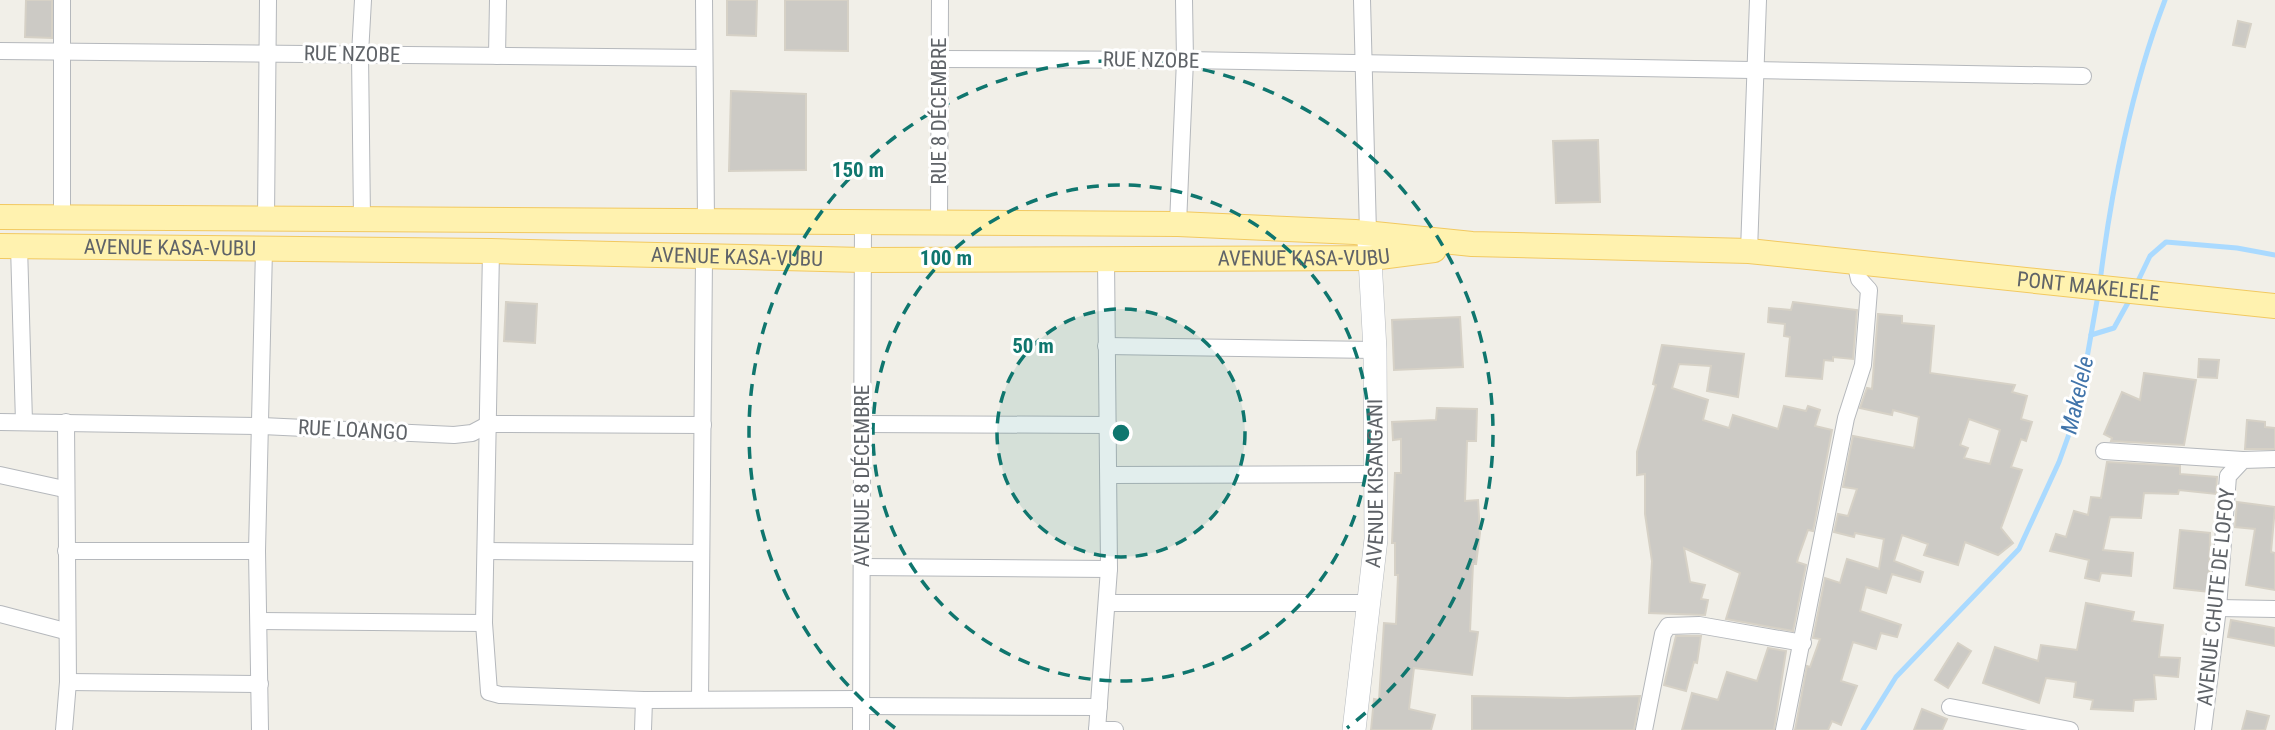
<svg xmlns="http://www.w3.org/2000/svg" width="2275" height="730" font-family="'Roboto Condensed',sans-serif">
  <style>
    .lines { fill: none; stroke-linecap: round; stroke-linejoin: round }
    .stream { stroke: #aadaff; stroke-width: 5 }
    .building { fill: #cccac5; stroke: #d6d1c6; stroke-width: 2; fill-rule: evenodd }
    .street-casing { stroke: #b5b8bc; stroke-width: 18 }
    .secondary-casing { stroke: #b6babf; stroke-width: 24 }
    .primary-casing { stroke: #f2c960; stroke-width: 26 }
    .street { stroke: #fff; stroke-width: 16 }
    .secondary { stroke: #fff; stroke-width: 23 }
    .primary { stroke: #fff2af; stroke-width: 24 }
    .ring { fill: none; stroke: #0f766e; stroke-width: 3.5; stroke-dasharray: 12 9 }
    .labels { text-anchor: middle; stroke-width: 6; stroke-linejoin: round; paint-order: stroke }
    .street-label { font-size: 21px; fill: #5f6368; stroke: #fff }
    .water-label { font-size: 23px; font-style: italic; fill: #4174aa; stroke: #fff }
    .centre { fill: #0f766e; stroke: #fff; stroke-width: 3.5 }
    .ring-label { font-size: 21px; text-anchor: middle; font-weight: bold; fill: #0f766e; stroke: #fff; stroke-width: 6; stroke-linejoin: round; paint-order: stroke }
  </style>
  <rect width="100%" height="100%" fill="#f1efe8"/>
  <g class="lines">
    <g class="stream">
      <path d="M2100,282C2111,191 2132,86 2165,0"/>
      <path d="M2137,283L2150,256L2166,242L2237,248L2275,255"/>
      <path d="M2091,335L2114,328L2130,299"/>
      <path d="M1863,730L1896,677L2019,549L2059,462L2078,409L2098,295"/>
    </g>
  </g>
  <g class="building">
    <path d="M26,0H52V38L25,37Z"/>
    <path d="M727,0H757L756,36L727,35Z"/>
    <path d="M785,0H848V51L785,50Z"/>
    <path d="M2238,21L2251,24L2245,47L2233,45Z"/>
    <path d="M731,91L806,94V170L729,171Z"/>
    <path d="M1598,140L1600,202L1556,203L1553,141Z"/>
    <path d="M506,302L537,304L535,343L504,341Z"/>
    <path d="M1793,302L1857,310L1853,359L1833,357V361L1824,360L1822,379L1786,376L1790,337L1784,336L1785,324L1768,322L1769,308L1791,310Z"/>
    <path d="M1878,314L1902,316V323L1934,326L1930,373L2015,385L2012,392L2027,396L2021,419L2032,422L2026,441L2021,439L2011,467L2022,470L2001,528L2013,543L1998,555L1965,542L1958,565L1924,555L1928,544L1902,535L1894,561L1923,572L1920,582L1892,574L1886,593L1866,587L1860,611L1901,625L1897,637L1881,633L1876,649L1853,642L1841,681L1857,686L1841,725L1832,721L1828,730H1795L1807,666L1810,667L1820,639L1813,638L1825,578L1840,583L1847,559L1879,569L1884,539L1855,533L1854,537L1834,532L1838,514L1848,516L1857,489L1843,487L1853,436L1914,448L1919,417L1893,410L1892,415L1860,408L1867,388L1872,389ZM1969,419L2000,430L1990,464L1964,458L1968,448L1960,445Z"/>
    <path d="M1460,317L1463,367L1394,370L1392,320Z"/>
    <path d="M1662,345L1744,354L1738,397L1707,391L1711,366L1679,364L1672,388L1708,400L1703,420L1729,428L1733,415L1778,429L1784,406L1806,411L1808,406L1820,410L1815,426L1832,430L1813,531L1808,530L1798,558L1797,562L1806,565L1793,631L1726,619L1740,573L1684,548L1690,582L1705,585L1701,599L1708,600L1705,615L1649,613L1652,561L1645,514V474L1637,475V452L1656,385L1653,384Z"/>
    <path d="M2199,359L2219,360L2217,378L2198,377Z"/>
    <path d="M2144,373L2196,380L2184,445L2111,441L2112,438L2104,434L2122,392L2140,400Z"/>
    <path d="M1437,408L1477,409L1476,441H1467L1465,501L1478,500L1480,533L1476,564H1473L1470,631L1478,632L1472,675L1414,668L1409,709L1435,715L1431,730H1371L1374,699L1379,700L1384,623L1396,624L1398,575H1395V543H1392L1395,473H1401V439L1393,440L1392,422L1436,420Z"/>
    <path d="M2247,420L2265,422V427L2275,428V449H2245Z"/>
    <path d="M2107,462L2180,466V474L2217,477L2216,494L2179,490L2178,494L2144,493L2141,518L2110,517L2103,550L2133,553L2131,576L2101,573L2099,581L2085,578L2089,560L2050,551L2056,534L2066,537L2074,511L2088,515L2091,497L2101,498Z"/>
    <path d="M2237,502L2275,507L2271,552L2275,553V590L2246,585L2255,529L2235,527Z"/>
    <path d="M2180,530L2210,533L2209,592L2174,588Z"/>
    <path d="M2086,603L2134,612L2132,621L2163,625L2159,657L2180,658L2178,677L2154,675L2156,699L2134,700L2133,711L2091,709L2093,700L2074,697L2076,682L2046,678L2039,703L1983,683L1995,647L2038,661L2041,645L2077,650Z"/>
    <path d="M2231,620L2275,628V646L2228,637Z"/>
    <path d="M1676,636H1701L1697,663L1694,662L1686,691L1664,685Z"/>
    <path d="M1958,643L1971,651L1948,688L1935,680Z"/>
    <path d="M1768,648L1786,651L1774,730H1682L1692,693L1718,700L1727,672L1757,681Z"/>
    <path d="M1472,696L1568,698L1640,696L1634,730H1472Z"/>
    <path d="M1922,709L1947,719L1942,730H1914Z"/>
    <path d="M2247,711L2269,716L2265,730H2242Z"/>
  </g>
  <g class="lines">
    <defs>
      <g id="street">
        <path d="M704,0L706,221"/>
        <path d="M1362,0L1368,233"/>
        <path d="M0,51L704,58"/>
        <path d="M497,56L498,0"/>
        <path d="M938,59L1185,60L2083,76"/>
        <path d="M62,217V0"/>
        <path d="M266,218L268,0"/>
        <path d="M362,219L360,54L363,0"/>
        <path d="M939,222L940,0"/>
        <path d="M1178,224L1185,60L1184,0"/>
        <path d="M19,246L24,422"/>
        <path d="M491,251L484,623L489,692L500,695L644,700L860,699"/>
        <path d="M1749,251L1758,0"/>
        <path d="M1106,346L1375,350"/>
        <path d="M0,422L262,426L454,435L472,433L489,424L703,425"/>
        <path d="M863,424L1108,425"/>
        <path d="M2104,451L2243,460"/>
        <path d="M0,475L64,489"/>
        <path d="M1110,475L1377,474"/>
        <path d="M66,551H257"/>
        <path d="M486,551L700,553"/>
        <path d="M862,567L1109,569"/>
        <path d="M1108,603H1370"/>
        <path d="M2218,608L2275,609"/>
        <path d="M0,614L65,631"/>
        <path d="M260,621L484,623"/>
        <path d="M68,682L260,684"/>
        <path d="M700,699L704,258"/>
        <path d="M861,706L1099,707"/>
        <path d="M1950,707L2070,730"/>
        <path d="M64,730L68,682L66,422"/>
        <path d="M260,730L257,551L264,249"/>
        <path d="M643,730L644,700"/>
        <path d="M861,730L863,222"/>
        <path d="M1097,730L1109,569L1106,259"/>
        <path d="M1097,730H1115"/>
        <path d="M1644,730L1663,634L1668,626L1699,625L1803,643"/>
        <path d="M1784,730L1846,418L1863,365L1869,290L1859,279L1855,262"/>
        <path d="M2203,730L2218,608L2228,476L2243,460L2275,459"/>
      </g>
      <g id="secondary">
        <path id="s1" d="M1354,730L1376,539L1375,350L1369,241"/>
      </g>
      <g id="primary">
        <path id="s2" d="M0,217L1178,224L1355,232L1472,244L1749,251L2275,306"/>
        <path id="s3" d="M0,246L491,251L863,260L1372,258L1434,250"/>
      </g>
    </defs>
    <use href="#street" class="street-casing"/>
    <use href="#secondary" class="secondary-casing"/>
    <use href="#primary" class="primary-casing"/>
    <use href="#street" class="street"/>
    <use href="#secondary" class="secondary"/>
    <use href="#primary" class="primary"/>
  </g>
  <circle cx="1121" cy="433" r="124" fill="#0f766e" fill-opacity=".12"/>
  <g class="ring">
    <circle cx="1121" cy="433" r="124"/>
    <circle cx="1121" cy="433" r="248"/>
    <path d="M895 728A372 372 0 1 1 1347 728"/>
  </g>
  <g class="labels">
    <g class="street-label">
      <text transform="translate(352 54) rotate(1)" y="7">RUE NZOBE</text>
      <text transform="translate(1151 60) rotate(1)" y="7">RUE NZOBE</text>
      <text transform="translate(939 111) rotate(-90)" y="7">RUE 8 DÉCEMBRE</text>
      <text dy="7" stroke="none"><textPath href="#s3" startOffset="170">AVENUE KASA-VUBU</textPath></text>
      <text dy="7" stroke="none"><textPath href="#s3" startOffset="1304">AVENUE KASA-VUBU</textPath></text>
      <text dy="7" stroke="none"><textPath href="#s3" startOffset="737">AVENUE KASA-VUBU</textPath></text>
      <text dy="7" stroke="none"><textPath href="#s2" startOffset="2091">PONT MAKELELE</textPath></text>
      <text transform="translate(353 430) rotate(3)" y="7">RUE LOANGO</text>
      <text transform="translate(862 476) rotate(-90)" y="7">AVENUE 8 DÉCEMBRE</text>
      <text dy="7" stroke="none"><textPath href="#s1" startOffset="248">AVENUE KISANGANI</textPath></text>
      <text transform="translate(2216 597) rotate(-84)" y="7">AVENUE CHUTE DE LOFOY</text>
    </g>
    <g class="water-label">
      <text transform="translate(2077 395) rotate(-77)" y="8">Makelele</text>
    </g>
  </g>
  <circle cx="1121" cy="433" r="10" class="centre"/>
  <g class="ring-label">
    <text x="858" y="177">150 m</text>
    <text x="946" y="265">100 m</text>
    <text x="1033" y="353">50 m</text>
  </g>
</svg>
